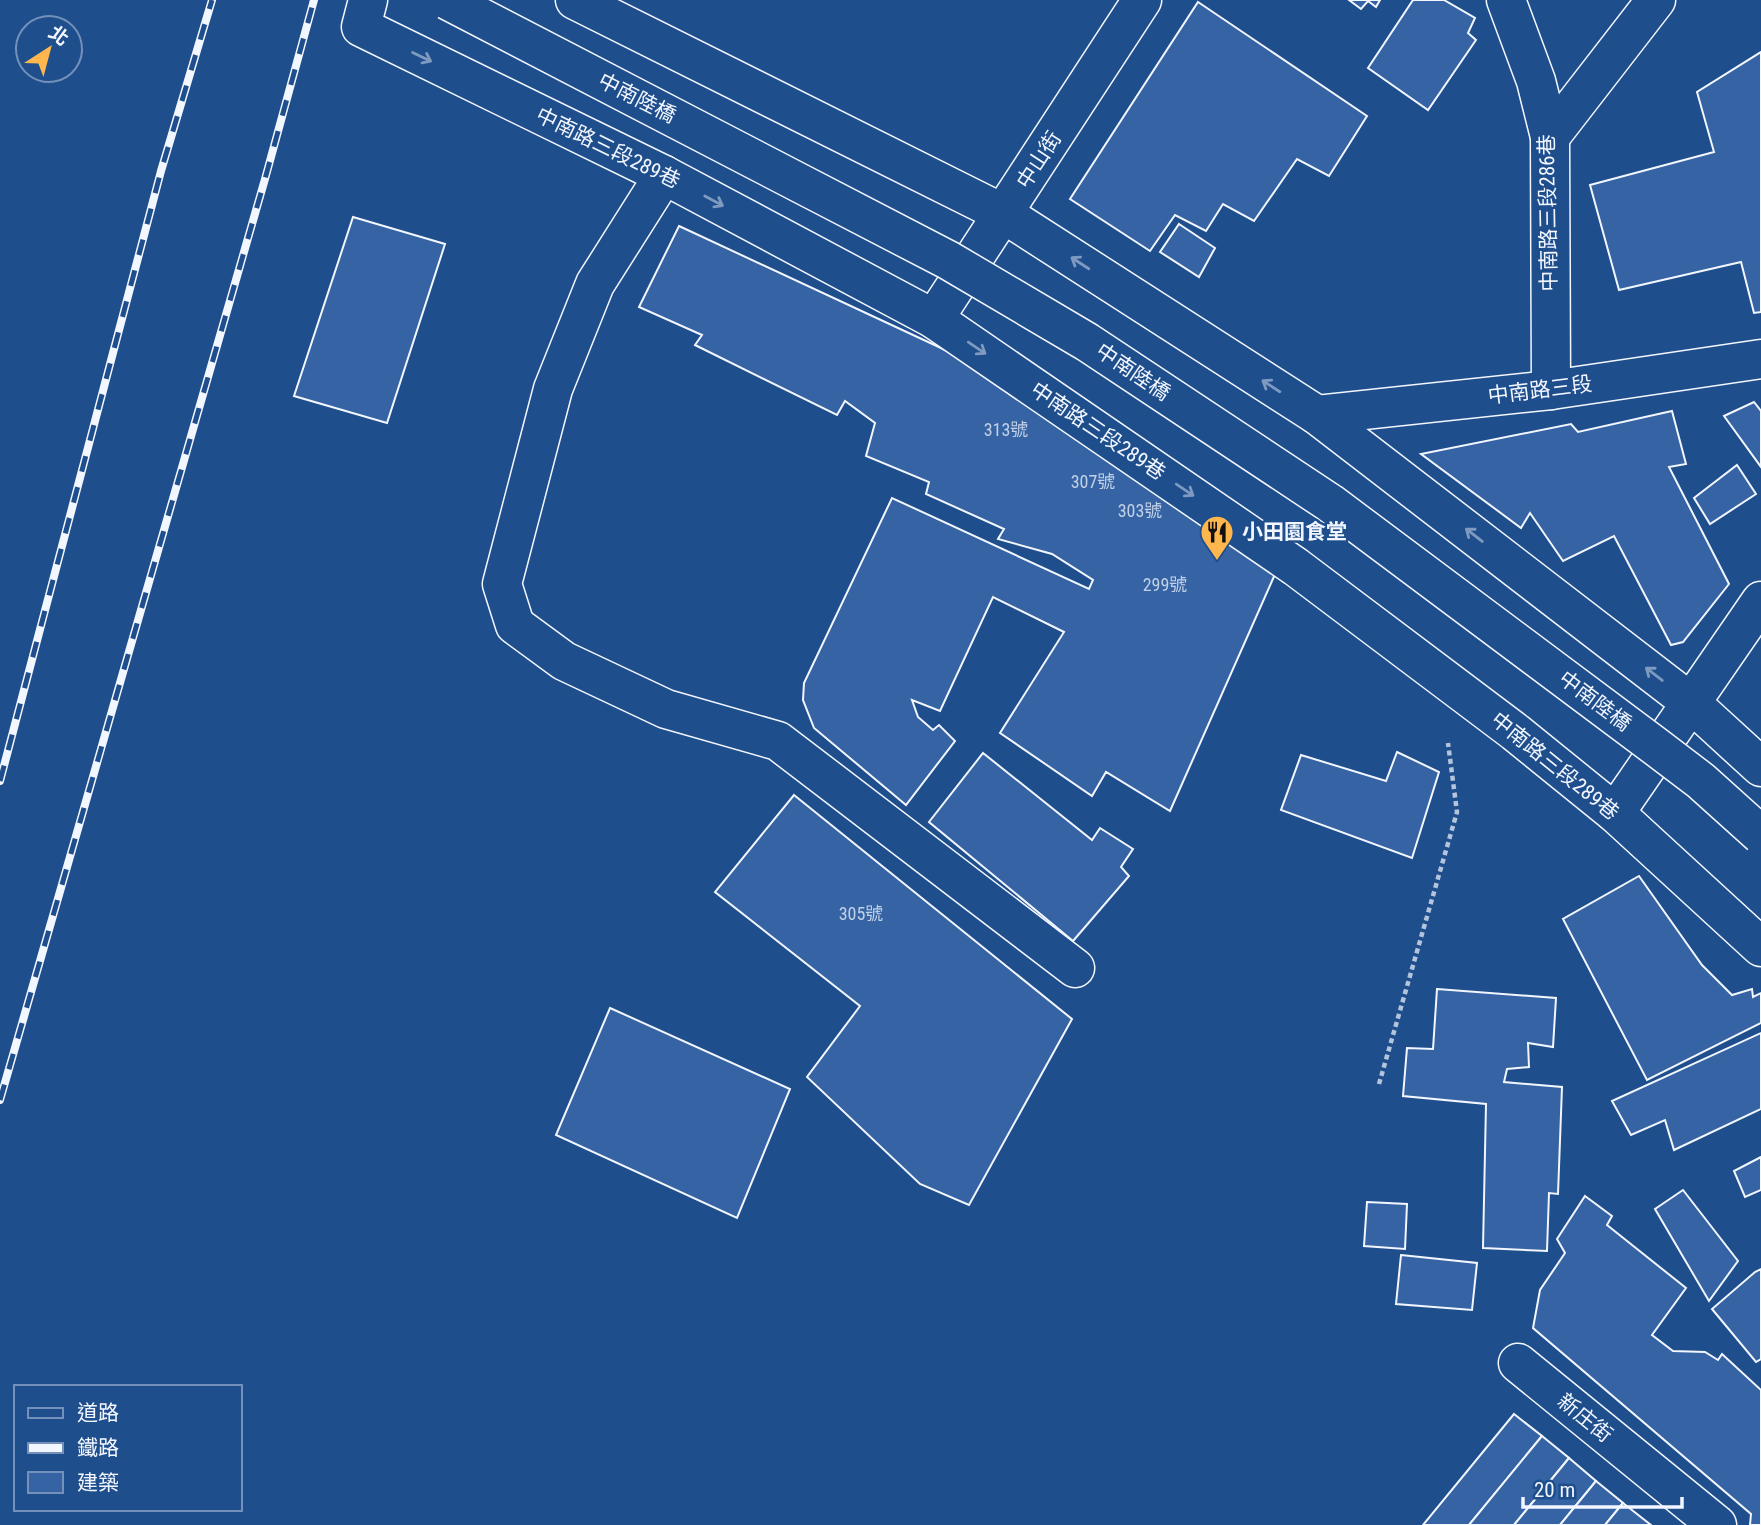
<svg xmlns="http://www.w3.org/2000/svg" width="1761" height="1525" font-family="'Roboto Condensed','Noto Sans TC',sans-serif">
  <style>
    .building { fill: #3563a3; stroke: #f2f6ff; stroke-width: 2 }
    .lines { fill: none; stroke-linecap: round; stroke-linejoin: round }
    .minor-casing { stroke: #f2f6ff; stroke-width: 41 }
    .path { stroke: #b3c4dc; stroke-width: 4.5; stroke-dasharray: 5 3.5; stroke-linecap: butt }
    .minor { stroke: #1f4e8c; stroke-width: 38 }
    .rail-casing { stroke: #f2f6ff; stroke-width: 8 }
    .rail { stroke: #1f4e8c; stroke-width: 5; stroke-dasharray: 16; stroke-linecap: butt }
    .major-bridge-casing { stroke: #f2f6ff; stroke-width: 41; stroke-linecap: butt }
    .major-bridge { stroke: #1f4e8c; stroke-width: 38 }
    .oneway { stroke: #7e9ac0 }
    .labels { text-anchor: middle; stroke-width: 5; stroke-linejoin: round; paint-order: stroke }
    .number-label { font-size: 18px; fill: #c3d1e8 }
    .street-label { font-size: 21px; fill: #f2f6ff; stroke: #1f4e8c }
    .poi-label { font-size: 21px; font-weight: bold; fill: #f2f6ff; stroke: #1f4e8c; text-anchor: start }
  </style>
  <rect width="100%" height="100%" fill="#1f4e8c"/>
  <g class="building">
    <path d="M1349,0H1380L1376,7L1368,1L1361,9Z"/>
    <path d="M1413,0H1444L1475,18L1468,33L1476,40L1428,110L1368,68Z"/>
    <path d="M1198,2L1367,116L1329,176L1297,159L1254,221L1223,204L1206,231L1175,215L1150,251L1070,199Z"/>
    <path d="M1761,52V312L1754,313L1741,262L1619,290L1590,185L1714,152L1697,92Z"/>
    <path d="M353,217L445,244L387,423L294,396Z"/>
    <path d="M1179,224L1215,248L1199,277L1160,252Z"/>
    <path d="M679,226L941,348L987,372L1280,563L1170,811L1106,772L1092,796L1000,733L1064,632L993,597L940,711L912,700L918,717L933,730L939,725L955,741L906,805L814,728L803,700L804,683L892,498L1089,589L1093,580L1052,554L998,539L1004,529L926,494L929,482L866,456L875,423L845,401L837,415L695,345L702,335L639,307Z"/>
    <path d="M1754,402L1761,411V467L1724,416Z"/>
    <path d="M1672,411L1686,464L1669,467L1729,584L1683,642L1671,645L1614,536L1563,561L1530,513L1521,528L1421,454L1571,424L1578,432Z"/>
    <path d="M1737,465L1756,494L1710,524L1694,498Z"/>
    <path d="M1397,752L1439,772L1412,858L1281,810L1301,755L1386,781Z"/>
    <path d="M983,753L1092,840L1100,828L1133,849L1121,867L1129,876L1073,941L929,822Z"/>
    <path d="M794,795L1072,1019L969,1205L920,1184L807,1077L860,1006L715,892Z"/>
    <path d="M1639,876L1702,965L1732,995L1752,989L1753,997L1761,993V1023L1647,1080L1563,919Z"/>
    <path d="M1437,989L1556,998L1553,1047L1528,1043L1529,1067L1507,1069L1504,1082L1562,1087L1558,1194L1549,1193L1547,1251L1483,1248L1486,1104L1403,1096L1407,1048L1433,1049Z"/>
    <path d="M610,1008L790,1089L737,1218L556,1135Z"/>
    <path d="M1761,1033V1109L1674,1150L1665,1120L1631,1135L1612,1101Z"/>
    <path d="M1761,1157V1190L1745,1197L1734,1171Z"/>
    <path d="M1683,1190L1738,1261L1709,1301L1655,1209Z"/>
    <path d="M1585,1196L1612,1216L1607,1225L1686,1288L1652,1335L1673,1351L1705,1352L1718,1360L1722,1354L1761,1390V1525H1750L1751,1514L1533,1328L1540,1290L1565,1253L1557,1239Z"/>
    <path d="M1367,1202L1407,1204L1405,1249L1364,1246Z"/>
    <path d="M1401,1255L1477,1263L1472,1310L1396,1304Z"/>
    <path d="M1761,1269V1359L1756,1362L1712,1309L1755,1272Z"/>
    <path d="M1514,1414L1542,1436L1469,1525H1423Z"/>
    <path d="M1542,1436L1569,1458L1514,1525H1469Z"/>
    <path d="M1569,1458L1596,1481L1560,1525H1514Z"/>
    <path d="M1596,1481L1623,1503L1605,1525H1560Z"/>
    <path d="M1623,1503L1651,1525H1605Z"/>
  </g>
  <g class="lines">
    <defs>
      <g id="minor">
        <path d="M368,0L361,27L664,175L934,319L1296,567L1515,732L1615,813L1761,947"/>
        <path d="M575,0L1004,214L1317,415L1690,702L1761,767"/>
        <path d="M1506,0L1536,81L1550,137L1551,390"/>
        <path d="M1550,137L1656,0"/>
        <path d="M664,175L595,284L553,389L502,584L515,625L564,661L666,709L778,741L1075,968"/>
        <path d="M934,319L1142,0"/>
        <path d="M1317,415L1551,390L1761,359"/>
        <path d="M1615,813L1761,601"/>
        <path d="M1518,1363L1717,1525"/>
      </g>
    </defs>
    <use href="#minor" class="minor-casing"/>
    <path class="path" d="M1379,1084L1457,812L1448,743"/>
    <use href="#minor" class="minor"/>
    <defs>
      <g id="rail">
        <path d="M0,781L161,171L212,0"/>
        <path d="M0,1100L265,179L314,0"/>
      </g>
    </defs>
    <use href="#rail" class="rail-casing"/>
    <use href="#rail" class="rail"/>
    <defs>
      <path id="major-bridge" d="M447,0L948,260L1087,342L1330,503L1655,746L1701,781L1761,835"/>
    </defs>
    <use href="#major-bridge" class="major-bridge-casing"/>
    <use href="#major-bridge" class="major-bridge"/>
  </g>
  <defs><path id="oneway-shaft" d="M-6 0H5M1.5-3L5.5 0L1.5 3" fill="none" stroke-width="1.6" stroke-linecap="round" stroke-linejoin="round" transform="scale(1.75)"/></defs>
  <g class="oneway">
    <use href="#oneway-shaft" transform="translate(422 57) rotate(26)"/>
    <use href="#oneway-shaft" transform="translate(714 201) rotate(28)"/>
    <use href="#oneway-shaft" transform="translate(1080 263) rotate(-147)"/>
    <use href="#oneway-shaft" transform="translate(977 348) rotate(34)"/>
    <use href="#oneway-shaft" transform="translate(1271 386) rotate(-147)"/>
    <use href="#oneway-shaft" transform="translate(1185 490) rotate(34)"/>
    <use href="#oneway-shaft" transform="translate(1474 535) rotate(-142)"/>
    <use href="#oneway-shaft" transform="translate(1654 674) rotate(-142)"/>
  </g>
  <defs>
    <symbol id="restaurant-pin" viewBox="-11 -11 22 30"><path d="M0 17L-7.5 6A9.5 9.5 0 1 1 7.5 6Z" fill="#ffb74d" stroke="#1f4e8c"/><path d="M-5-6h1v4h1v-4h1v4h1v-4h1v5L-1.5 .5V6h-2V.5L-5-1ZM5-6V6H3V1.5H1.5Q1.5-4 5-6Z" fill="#111"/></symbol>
  </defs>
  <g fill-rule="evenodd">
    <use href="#restaurant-pin" x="1198" y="513" width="38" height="52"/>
  </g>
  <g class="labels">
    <g class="number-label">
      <text x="1006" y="436">313號</text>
      <text x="1093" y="488">307號</text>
      <text x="1140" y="517">303號</text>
      <text x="1165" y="591">299號</text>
      <text x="861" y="920">305號</text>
    </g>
    <g class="street-label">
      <text transform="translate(637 98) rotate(27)" y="7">中南陸橋</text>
      <text transform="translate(608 148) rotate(26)" y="7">中南路三段289巷</text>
      <text transform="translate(1039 160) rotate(-57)" y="7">中山街</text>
      <text transform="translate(1548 213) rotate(-91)" y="7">中南路三段286巷</text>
      <text transform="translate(1133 372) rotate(34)" y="7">中南陸橋</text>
      <text transform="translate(1540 390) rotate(-7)" y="7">中南路三段</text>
      <text transform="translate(1098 431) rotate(34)" y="7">中南路三段289巷</text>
      <text transform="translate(1595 701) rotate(37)" y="7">中南陸橋</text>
      <text transform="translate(1555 766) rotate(39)" y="7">中南路三段289巷</text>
      <text transform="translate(1585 1418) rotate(39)" y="7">新庄街</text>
    </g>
    <g class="poi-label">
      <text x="1242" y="539">小田園食堂</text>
    </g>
  </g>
  <rect x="14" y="1385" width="228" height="126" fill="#1f4e8c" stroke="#7391ba" stroke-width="2"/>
  <rect x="28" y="1408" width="35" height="10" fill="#1f4e8c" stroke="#7391ba" stroke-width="2"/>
  <text x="77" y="1420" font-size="21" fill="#f2f6ff">道路</text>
  <rect x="28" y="1443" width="35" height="10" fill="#f2f6ff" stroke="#7391ba" stroke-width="2"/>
  <text x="77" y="1455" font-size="21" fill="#f2f6ff">鐵路</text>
  <rect x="28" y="1472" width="35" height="21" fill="#3563a3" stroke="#7391ba" stroke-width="2"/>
  <text x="77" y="1490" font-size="21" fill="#f2f6ff">建築</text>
  <g transform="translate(49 49) rotate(36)"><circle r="33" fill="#1f4e8c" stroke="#7391ba" stroke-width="2"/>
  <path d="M0-5L12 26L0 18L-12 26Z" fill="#ffb74d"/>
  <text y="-10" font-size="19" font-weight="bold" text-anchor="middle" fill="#f2f6ff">北</text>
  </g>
  <path d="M1523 1497v10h159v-10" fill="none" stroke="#f2f6ff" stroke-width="3.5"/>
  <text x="1534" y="1497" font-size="21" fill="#f2f6ff" stroke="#1f4e8c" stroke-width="5" paint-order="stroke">20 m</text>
</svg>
